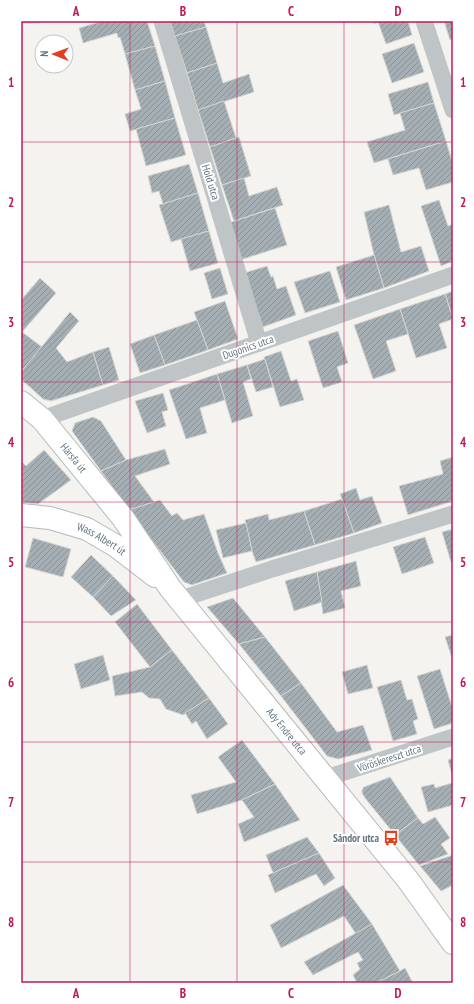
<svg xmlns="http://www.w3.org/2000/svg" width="474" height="1004" font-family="'PT Sans Narrow',sans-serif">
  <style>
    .building { fill: url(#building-hatch); stroke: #d5d5d2 }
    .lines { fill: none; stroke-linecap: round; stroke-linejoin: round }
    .secondary-casing { stroke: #b3b9bc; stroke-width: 24 }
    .street { stroke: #bfc4c6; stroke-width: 17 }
    .secondary { stroke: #fff; stroke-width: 22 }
    .grid { fill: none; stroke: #c2185b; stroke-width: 1; stroke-opacity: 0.55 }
    .labels { text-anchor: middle; stroke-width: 4; stroke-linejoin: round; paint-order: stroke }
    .street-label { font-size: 11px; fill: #627681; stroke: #fff }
    .poi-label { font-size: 11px; font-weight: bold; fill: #627681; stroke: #fff; text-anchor: end }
    .neatline { fill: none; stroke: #c2185b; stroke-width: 1.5 }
    .grid-label { font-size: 13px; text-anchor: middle; font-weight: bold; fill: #c2185b }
  </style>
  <defs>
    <pattern id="building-hatch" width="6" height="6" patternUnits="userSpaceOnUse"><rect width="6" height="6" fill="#a5afb3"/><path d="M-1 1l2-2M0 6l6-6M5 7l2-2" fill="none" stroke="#8a9397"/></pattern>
  </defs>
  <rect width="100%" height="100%" fill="#f4f3ef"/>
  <g class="building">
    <rect x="21" y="21" width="19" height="2"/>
    <path d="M103,21H147L155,46L125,54L120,37L118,38L117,33L83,43L79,28Z"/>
    <path d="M170,21H204L206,27L175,36Z"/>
    <path d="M373,21H408L412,35L386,44L378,22L374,24Z"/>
    <path d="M444,21H453V39L450,40Z"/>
    <path d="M206,27L217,63L187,73L175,36Z"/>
    <path d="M414,43L424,72L392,83L382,54Z"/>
    <path d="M155,46L165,81L135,90L125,54Z"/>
    <path d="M217,63L223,83L249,74L254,92L198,110L187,73Z"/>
    <path d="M165,81L175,118L130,131L125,114L141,109L135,90Z"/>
    <path d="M428,82L434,103L394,115L388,94Z"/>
    <path d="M224,101L236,138L210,147L198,110Z"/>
    <path d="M434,103L446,141L374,163L367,142L405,130L400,113Z"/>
    <path d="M175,118L186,155L146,166L136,129Z"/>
    <path d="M239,137L251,176L222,185L210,147Z"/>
    <path d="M446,141L453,165V182L426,190L419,168L393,175L388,159Z"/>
    <path d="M189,164L198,193L163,204L159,191L152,193L148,176Z"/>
    <path d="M244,178L249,196L277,187L283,205L234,221L222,185Z"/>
    <path d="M198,193L209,231L171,242L159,205Z"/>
    <path d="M439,200L448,226L453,224V261L441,266L421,206Z"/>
    <path d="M389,205L401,252L421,246L429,271L384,288L374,255L364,212Z"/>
    <path d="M275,208L287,245L240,260L228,223Z"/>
    <path d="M209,231L218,263L190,271L181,239Z"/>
    <path d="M374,255L384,288L346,300L336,267Z"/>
    <path d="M267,266L271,277L273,276L277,289L286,286L296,315L263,327L244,273Z"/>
    <path d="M220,268L228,294L212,299L204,273Z"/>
    <path d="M330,271L340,302L305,313L294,282Z"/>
    <path d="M40,278L56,293L22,332L42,347L21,372V300Z"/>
    <path d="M453,291V319L445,294Z"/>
    <path d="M445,294L453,319L439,324L447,348L416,358L400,309Z"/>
    <path d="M225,301L238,339L208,350L194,312Z"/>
    <path d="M400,309L408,334L386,341L396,371L373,379L354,325Z"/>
    <path d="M70,312L79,321L56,348L67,362L93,352L103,385L51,401L43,399L21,379V372Z"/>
    <path d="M197,320L208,350L165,365L154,335Z"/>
    <path d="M338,331L348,363L337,367L342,382L323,388L308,341Z"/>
    <path d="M154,335L165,365L140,373L130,344Z"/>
    <path d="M109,347L119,380L103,385L93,352Z"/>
    <path d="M281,351L291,381L297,379L304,400L280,407L264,357Z"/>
    <path d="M265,359L273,387L256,392L247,365Z"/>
    <path d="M247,365L251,379L243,382L253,416L232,423L217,374Z"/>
    <path d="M217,374L225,400L200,408L207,433L186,439L169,390Z"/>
    <path d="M163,393L168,410L162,412L166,426L147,433L135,401Z"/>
    <path d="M93,417L101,421L126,460L101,471L72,431L75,423Z"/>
    <path d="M165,449L170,464L135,476L154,502L129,510L101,471L126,460Z"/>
    <path d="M44,450L71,480L38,504L21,502V461L26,466Z"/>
    <path d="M453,457V501L408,515L399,486L443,474L440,461Z"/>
    <path d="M356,488L360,500L372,496L382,523L354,533L340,494Z"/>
    <path d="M342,499L354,533L315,545L304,511Z"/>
    <path d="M160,500L172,516L177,513L183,520L204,514L218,553L227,573L192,585L184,582L129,510Z"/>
    <path d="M304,511L315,545L256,562L252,551L245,520L268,514L269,520Z"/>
    <path d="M246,523L252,551L223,558L216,530Z"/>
    <path d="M453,529V562H451L442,532Z"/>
    <path d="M425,537L434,563L402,574L393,547Z"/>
    <path d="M33,538L71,549L63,577L25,567Z"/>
    <path d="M91,555L113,576L93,597L71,577Z"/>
    <path d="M356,561L361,586L341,591L345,608L323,614L317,572Z"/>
    <path d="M317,572L322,602L294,611L285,581Z"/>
    <path d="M113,576L136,600L111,616L93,597Z"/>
    <path d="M233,598L265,637L239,644L207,607Z"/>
    <path d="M137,604L172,650L150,667L115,622Z"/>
    <path d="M453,635V661L445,637Z"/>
    <path d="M265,637L301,683L281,696L239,644Z"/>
    <path d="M172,650L209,698L183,715L166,709L160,699L149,698L142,692L115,696L112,676L150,667Z"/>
    <path d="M103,655L110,680L81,689L74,664Z"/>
    <path d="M367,665L373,688L348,694L342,672Z"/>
    <path d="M440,669L453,710V723L434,729L417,676Z"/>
    <path d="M401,680L407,700L412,699L418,719L413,721L417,734L393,741L377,687Z"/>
    <path d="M301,683L337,732L363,725L372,750L338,759L327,756L281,696Z"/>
    <path d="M209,698L228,724L207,739L196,721L192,724L185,713Z"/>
    <path d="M242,740L275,784L242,800L197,814L191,795L236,782L218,757Z"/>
    <path d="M453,758V778L448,760Z"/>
    <path d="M390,777L418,818L395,835L365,798L362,793V790L364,787Z"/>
    <path d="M452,783L453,786V805L428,812L421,787L434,784L435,788Z"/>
    <path d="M275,784L300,820L244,842L238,824L254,817L242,800Z"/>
    <path d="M435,817L450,838L441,844L448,854L419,865L395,835L418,818L423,824Z"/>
    <path d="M307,837L319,853L273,873L266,855Z"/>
    <path d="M319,853L335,878L324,886L316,874L275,893L268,875Z"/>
    <path d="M453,855V885L441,891L420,866Z"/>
    <path d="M343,885L372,924L356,934L344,916L281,948L270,925Z"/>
    <path d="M372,924L400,971L376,983H357L353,975L360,969L357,963L363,960L358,952L313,975L304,962Z"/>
    <path d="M405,968L413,983H376L400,971Z"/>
  </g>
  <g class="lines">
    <defs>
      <g id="secondary">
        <path id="s1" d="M21,402L42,419L123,518L170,588L408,880L453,943"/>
        <path id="s2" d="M21,515L50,518L87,529L116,546L155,576"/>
      </g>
    </defs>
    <use href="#secondary" class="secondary-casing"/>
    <g class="street">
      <path d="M162,21L259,343"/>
      <path d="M424,21L453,110"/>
      <path d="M42,419L453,275"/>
      <path d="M181,599L272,569L453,514"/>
      <path d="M326,778L453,737"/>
    </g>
    <use href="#secondary" class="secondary"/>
  </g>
  <path class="grid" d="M130,21V983M237,21V983M344,21V983M21,142H453M21,262H453M21,382H453M21,502H453M21,622H453M21,742H453M21,862H453"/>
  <defs>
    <symbol id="bus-bare" viewBox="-9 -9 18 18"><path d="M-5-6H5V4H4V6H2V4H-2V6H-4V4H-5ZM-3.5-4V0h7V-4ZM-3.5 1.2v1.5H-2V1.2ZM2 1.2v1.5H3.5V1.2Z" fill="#e33e20" stroke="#fff" stroke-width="2.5" paint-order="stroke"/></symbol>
  </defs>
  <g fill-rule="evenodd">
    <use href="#bus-bare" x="380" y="827" width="22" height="22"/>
  </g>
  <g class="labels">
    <g class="street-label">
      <text transform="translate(211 182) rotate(73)" y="4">Hold utca</text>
      <text transform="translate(248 347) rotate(-19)" y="4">Dugonics utca</text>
      <text dy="4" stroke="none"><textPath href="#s1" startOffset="77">Hársfa út</textPath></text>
      <text dy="4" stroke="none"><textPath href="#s2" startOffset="85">Wass Albert út</textPath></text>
      <text dy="4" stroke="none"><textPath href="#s1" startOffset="424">Ady Endre utca</textPath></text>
      <text transform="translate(389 758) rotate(-18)" y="4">Vöröskereszt utca</text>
    </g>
    <g class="poi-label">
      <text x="379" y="842">Sándor utca</text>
    </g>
  </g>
  <rect width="474" height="1004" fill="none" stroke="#ffffff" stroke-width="44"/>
  <g transform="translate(54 54) rotate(271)"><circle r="19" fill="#ffffff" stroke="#c0c8cd"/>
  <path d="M0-3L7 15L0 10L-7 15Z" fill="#e33e20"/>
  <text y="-6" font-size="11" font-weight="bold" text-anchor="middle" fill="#627681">N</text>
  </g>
  <rect x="22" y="22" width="430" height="960" class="neatline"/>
  <g class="grid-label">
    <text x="76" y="16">A</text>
    <text x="183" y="16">B</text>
    <text x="291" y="16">C</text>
    <text x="398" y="16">D</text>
    <text x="11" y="87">1</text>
    <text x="463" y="87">1</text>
    <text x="11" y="207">2</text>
    <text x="463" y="207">2</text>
    <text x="11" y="327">3</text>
    <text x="463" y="327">3</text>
    <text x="11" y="447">4</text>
    <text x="463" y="447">4</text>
    <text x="11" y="567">5</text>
    <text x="463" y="567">5</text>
    <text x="11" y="687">6</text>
    <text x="463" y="687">6</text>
    <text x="11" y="807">7</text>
    <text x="463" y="807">7</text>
    <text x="11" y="927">8</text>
    <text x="463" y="927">8</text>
    <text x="76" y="998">A</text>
    <text x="183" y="998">B</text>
    <text x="291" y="998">C</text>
    <text x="398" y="998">D</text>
  </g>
</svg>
